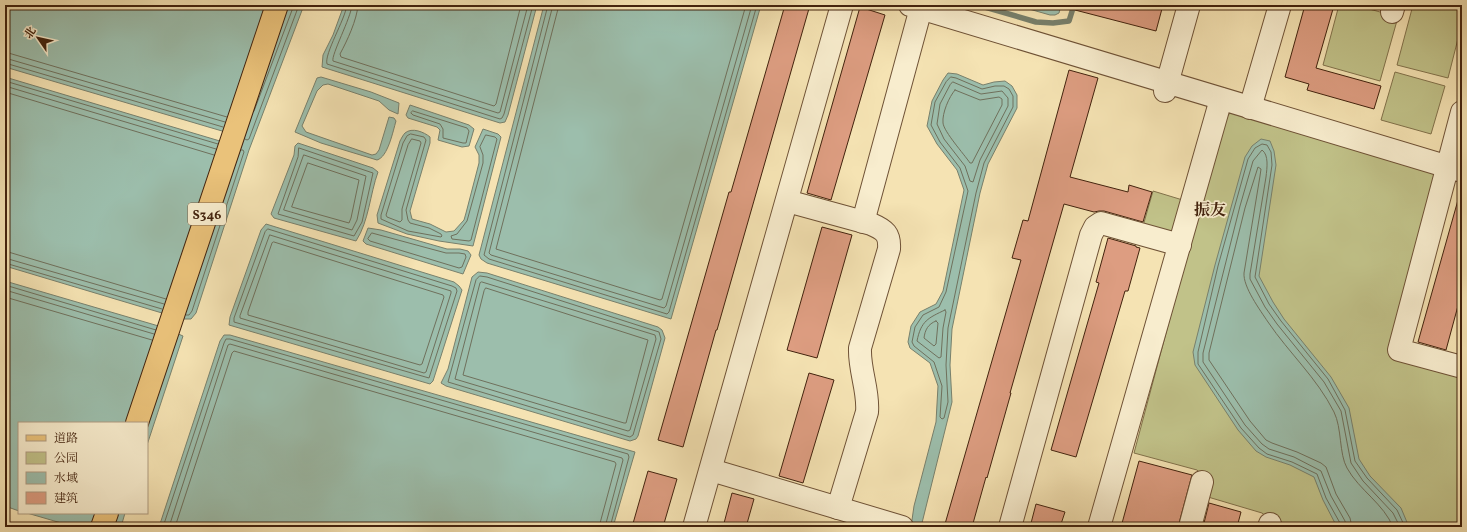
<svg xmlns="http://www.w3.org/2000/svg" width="1467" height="532" font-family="Vollkorn,'Noto Serif SC',serif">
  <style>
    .green { fill: #c1c289; stroke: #82724b }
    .water { fill: #9cbeac; stroke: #78806c }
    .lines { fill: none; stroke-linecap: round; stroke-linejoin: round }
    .shore { stroke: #6f705c; stroke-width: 1 }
    .stream { stroke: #78806c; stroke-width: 5.5 }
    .building { fill: #dd9d81; stroke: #42220d }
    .minor-casing { stroke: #6f5236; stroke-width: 24 }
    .major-casing { stroke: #42220d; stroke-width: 24 }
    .minor { stroke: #f8edce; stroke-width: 22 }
    .major { stroke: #eac27a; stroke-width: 22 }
    .labels { text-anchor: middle; stroke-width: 3.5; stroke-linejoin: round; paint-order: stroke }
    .shield { fill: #f8edce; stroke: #795f47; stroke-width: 1 }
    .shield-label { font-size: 13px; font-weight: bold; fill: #42220d }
    .quarter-label { font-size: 16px; font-weight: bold; fill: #42220d; stroke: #f8edce }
  </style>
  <rect width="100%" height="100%" fill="#f5e3b3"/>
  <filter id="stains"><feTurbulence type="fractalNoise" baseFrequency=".005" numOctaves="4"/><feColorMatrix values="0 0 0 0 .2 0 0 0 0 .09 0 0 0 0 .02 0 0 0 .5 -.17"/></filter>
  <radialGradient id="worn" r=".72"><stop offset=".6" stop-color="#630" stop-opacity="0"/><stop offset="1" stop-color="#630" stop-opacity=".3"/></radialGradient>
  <g class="green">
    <path d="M1339,5H1355L1398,17L1380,81L1323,65Z"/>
    <path d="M1413,5H1462V23L1448,78L1397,65Z"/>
    <path d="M1395,72L1445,86L1431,134L1381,120Z"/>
    <path d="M1230,113H1234L1435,173L1438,181L1389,355L1462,374V527H1277V525L1262,513L1208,497L1211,483L1197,470L1134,453L1222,123Z"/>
    <path d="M1153,191L1186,201L1172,232L1143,226Z"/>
  </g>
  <g class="water">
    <path d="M5,5H304L249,150L196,313L191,319H182L5,266V77L240,147L239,136L5,67Z"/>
    <path d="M344,5H537L508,115L505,122L500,123L322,67L323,55L333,35Z"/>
    <path d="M544,5H761L671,319L487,263L481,259L479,255Z"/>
    <path d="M1015,5H1061L1059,13L1055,15H1050Z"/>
    <path d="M948,73L957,74L983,85L994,82L1005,81L1012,86L1017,95V108L988,164L980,193L952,329L950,365L952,402L921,527H911L914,506L936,422L938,386L930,363L910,348L908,342L911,326L920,312L936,304L943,291L964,190L957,170L937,144L927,126L932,101L943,80Z"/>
    <path d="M321,77L371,92L399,103L398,114L389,110L379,101L328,84L323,85L317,91L302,126L306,132L372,155L376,154L379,150L389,117L394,118L396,121C393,131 388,157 377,160L321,143L295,132L317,78Z"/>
    <path d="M410,105L469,125L474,129L469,146L462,147L438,140L440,130L437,127L408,118L406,115Z"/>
    <path d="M483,129L498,134L501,137L473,246L439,241L407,234L378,223L377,215L400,141C401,139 403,135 405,133C412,127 424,132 430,137V143L410,211L412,219L430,224L446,232L454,231L464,220L466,213L479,163V155L475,147Z"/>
    <path d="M1261,139L1270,141L1274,151L1276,165L1259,276L1273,302L1284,319L1331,377L1349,408L1359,459L1370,476L1401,508L1409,527H1337L1323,500L1314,477L1290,465L1266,457L1256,451L1238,430L1195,365L1193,352L1215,265L1245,157L1252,146Z"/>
    <path d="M298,143L373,168L378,172C370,194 369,221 356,241L274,218L271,214L294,155L295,146Z"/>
    <path d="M266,224L454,282L459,286L462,290L433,381L430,384L229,325L230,317L261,230Z"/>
    <path d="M368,228L381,230L447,249H460L468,251L471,255L463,274L366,244L363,241Z"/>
    <path d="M478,272L487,273L658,327L662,330L665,338L638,436L636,439L630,441L446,386L441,383L448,369L472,277Z"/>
    <path d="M5,281L162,327L183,336L147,445V423H19V511L5,506Z"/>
    <path d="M224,335H230L635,452L613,527H159L220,341Z"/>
    <path d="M27,513H125L121,527H75Z"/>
  </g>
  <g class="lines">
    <g class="shore">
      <path d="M347,5C345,20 324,54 327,64L500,119L502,118L504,114L533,5"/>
      <path d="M352,5C351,18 331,55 333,61L498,113L500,112L528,5"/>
      <path d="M358,5C357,20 347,41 340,54L341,57L494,106L496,104L521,5"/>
      <path d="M548,5L484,255L489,259L667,314L669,312L757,5"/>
      <path d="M553,5L489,253L491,255L664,308L666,306L752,5"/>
      <path d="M559,5L496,249L660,300L662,299L746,5"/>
      <path d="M5,52L227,117"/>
      <path d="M5,58L225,122"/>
      <path d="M5,63L223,127"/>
      <path d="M951,77L956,78L982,89L995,86H1004L1009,89L1013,96V107L984,163L976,193L948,328L946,365L948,402L944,418L942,419L940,417L942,386L934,362L914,346L912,342L915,327L923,315L939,307L946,292L968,191L960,168L940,142L931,125L935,102L946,82Z"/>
      <path d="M5,81L218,144"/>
      <path d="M953,82L981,94L1002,91L1008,98V106L980,160L973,182L970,181L965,166L944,139L937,124L940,104L950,85Z"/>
      <path d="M5,86L216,149"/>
      <path d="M955,90L980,100L999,97L1002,99V105L972,163H970C964,154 944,132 943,123C942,113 949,97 955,90Z"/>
      <path d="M5,92L214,155"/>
      <path d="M254,111L294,5"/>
      <path d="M413,111L467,128L469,131L466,143H463L443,138V129L440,124L413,115L411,113Z"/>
      <path d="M411,134L424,137L426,140L406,210L408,220L410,223L429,228L441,234L442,236L441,237L408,231L381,219V215L403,143L407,136Z"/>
      <path d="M486,135L495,137L497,139L471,240L469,241L452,239L451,236L457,234L467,221L483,163V155L480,147Z"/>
      <path d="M245,139L247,140L249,139L299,5"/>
      <path d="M412,139L420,141L421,143L402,209V220L400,222L387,217L386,215L408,145Z"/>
      <path d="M299,148L373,173L362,222L354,236L278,214L298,157Z"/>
      <path d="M304,155L366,176L357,220L352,230L284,210Z"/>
      <path d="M308,163L359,180L351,218L349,223L292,207Z"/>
      <path d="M268,229L452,286L456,288L457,291L429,378L234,322V318L265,232Z"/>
      <path d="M372,233L446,253H459L465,254L466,257L462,267L459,268L370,241L368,239Z"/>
      <path d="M270,235L451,291V293L426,372L424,373L240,318V316Z"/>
      <path d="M274,242L443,295L444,297L422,364L420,365L248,315V312L272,243Z"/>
      <path d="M5,251L166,299"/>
      <path d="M5,258L164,304"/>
      <path d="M5,263L162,309"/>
      <path d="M480,276L487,277L659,332L661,339L633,435L630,437L448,382L476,280Z"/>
      <path d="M482,282L655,335L656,339L630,430L628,431L455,379L480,283Z"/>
      <path d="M5,285L156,330"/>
      <path d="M486,288L648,340L626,423H624L463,375L484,291Z"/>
      <path d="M5,290L154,334"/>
      <path d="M5,297L152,340"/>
      <path d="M945,310L946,312L943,328L941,357L939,358L917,341C921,321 928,318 945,310Z"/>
      <path d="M186,315H189L192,311L244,152L243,150H241"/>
      <path d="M936,321L938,323L936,344L934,346L924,338C925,330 928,324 936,321Z"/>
      <path d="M163,527L224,343L226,339H230L628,454L629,457L610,527"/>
      <path d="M169,527L228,345L230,344L622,458L623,460L605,527"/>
      <path d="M175,527L232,353L234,351L615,462L616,464L599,527"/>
      <path d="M1341,527L1340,523L1326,498L1317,474L1292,462L1267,454L1259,448L1241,428L1198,364V352L1218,266L1248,159L1255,148L1262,144L1267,145L1271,152L1272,165L1255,277L1269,304L1281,321L1328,379L1345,410L1355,461L1367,478L1397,510L1405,527"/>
      <path d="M1346,527L1345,521L1331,496L1321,471L1294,457L1269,449L1262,444L1245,425L1203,362V353L1240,206L1253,161L1262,150C1269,155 1267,168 1266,177L1250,274V279L1265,307L1277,324L1324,382L1341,411L1351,463L1363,481L1393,513L1400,527"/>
      <path d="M1352,527L1350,518L1336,494L1326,467L1321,463L1297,452L1272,443L1266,440L1250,421L1209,360V353L1245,208L1258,167L1261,169L1260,176L1244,273C1243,287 1260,310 1268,322C1289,353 1317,378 1334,412C1342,428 1339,454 1347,468C1359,490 1384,504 1393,527"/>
    </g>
    <path class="stream" d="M978,5L1036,22L1053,23L1069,21L1074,5"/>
  </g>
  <g class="building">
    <path d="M785,5H810L717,330H716L683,447L658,440L729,192H731Z"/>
    <path d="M1076,5H1163L1156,31L1075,10Z"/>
    <path d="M1305,5H1319L1333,9L1316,68L1381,86L1374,109L1307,90L1309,84L1285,77Z"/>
    <path d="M860,7L885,15L831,200L807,193Z"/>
    <path d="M1069,70L1098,78L1070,177L1128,192L1129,185L1152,192L1143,222L1104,211H1099L1094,212L1064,204L1010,393H1011L987,478L986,477L972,527H955L945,524L1021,260L1012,258L1023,220L1028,221Z"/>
    <path d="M1458,200L1462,201V291L1446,350L1418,342Z"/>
    <path d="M822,227L852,235L817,358L787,350Z"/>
    <path d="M1108,238L1136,246V247L1140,248L1128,291H1125L1076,457L1051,450L1099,283L1096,282Z"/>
    <path d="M809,373L834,380L803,483L779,476Z"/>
    <path d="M1139,461L1192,475L1178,527H1121Z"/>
    <path d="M648,471L677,479L663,527H632Z"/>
    <path d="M732,493L754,499L746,527H723Z"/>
    <path d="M1209,503L1241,512L1237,527H1203Z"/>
    <path d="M1036,504L1065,512L1060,527H1030Z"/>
  </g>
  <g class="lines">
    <defs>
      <g id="minor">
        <path d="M910,5L1462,171"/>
        <path d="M1392,12L1394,5"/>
        <path d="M1165,91L1189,5"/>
        <path d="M1250,108L1280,5"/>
        <path d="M1462,112L1399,350L1462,367"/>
        <path d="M787,201L871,224C885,230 890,234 889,249L860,348C859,370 869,391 867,412L838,508"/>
        <path d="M863,222L921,8"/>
        <path d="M711,470L902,527"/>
        <path d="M694,527L842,5"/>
        <path d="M1010,527L1091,235L1095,227L1101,223L1180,245"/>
        <path d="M1099,527L1221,99"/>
        <path d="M1190,527L1202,482"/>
        <path d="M1269,527L1270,524"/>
      </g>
      <g id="major">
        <path d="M137,423L277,5"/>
        <path d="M102,527L107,513"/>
      </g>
    </defs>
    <use href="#minor" class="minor-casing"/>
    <use href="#major" class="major-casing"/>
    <use href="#minor" class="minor"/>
    <use href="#major" class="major"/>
  </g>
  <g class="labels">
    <rect class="shield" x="188" y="203" width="38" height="22" rx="3"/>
    <g class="shield-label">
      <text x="207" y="219">S346</text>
    </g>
    <g class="quarter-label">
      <text x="1210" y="215">振友</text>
    </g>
  </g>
  <rect width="1467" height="532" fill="none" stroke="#f5e3b3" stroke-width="20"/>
  <rect x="6" y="6" width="1455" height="520" fill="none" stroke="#42220d" stroke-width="2"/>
  <rect x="10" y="10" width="1447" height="512" fill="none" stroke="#42220d"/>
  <rect x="18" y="422" width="130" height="92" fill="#f8edce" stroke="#af9c81"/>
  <rect x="26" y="435" width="20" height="6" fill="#eac27a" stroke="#af9c81"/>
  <text x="54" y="442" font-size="12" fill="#42220d">道路</text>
  <rect x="26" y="452" width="20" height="12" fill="#c1c289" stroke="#af9c81"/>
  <text x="54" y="462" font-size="12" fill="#42220d">公园</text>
  <rect x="26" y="472" width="20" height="12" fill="#9cbeac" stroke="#af9c81"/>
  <text x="54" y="482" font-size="12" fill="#42220d">水域</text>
  <rect x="26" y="492" width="20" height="12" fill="#dd9d81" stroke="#af9c81"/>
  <text x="54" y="502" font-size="12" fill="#42220d">建筑</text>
  <g transform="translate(38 38) rotate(304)" stroke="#f8edce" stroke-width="3" paint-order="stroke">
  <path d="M0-3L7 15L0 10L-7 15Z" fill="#42220d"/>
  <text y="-6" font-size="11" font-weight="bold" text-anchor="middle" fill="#42220d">北</text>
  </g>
  <rect width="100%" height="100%" filter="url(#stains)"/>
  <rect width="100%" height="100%" fill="url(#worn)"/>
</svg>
